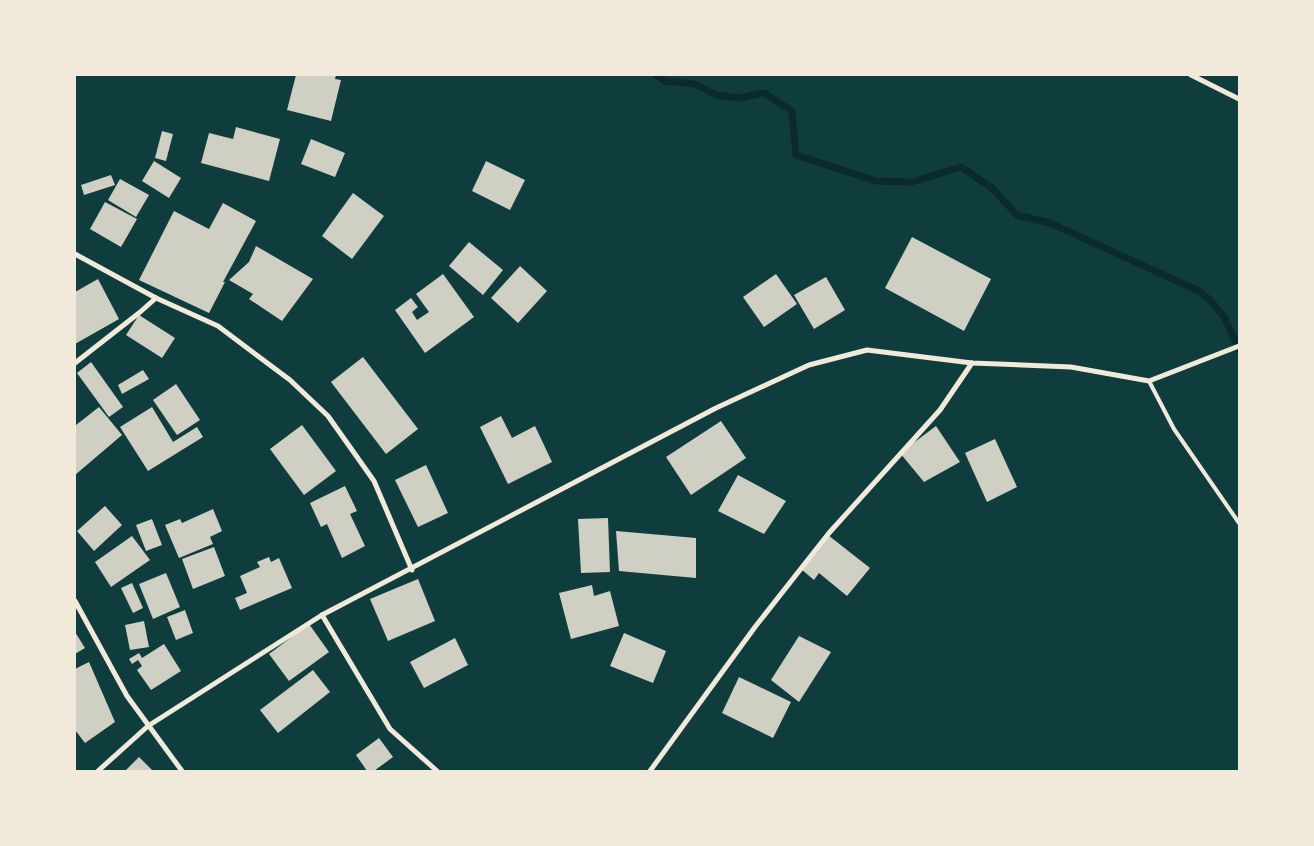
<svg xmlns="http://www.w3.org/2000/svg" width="1314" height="846" font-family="'Crimson Pro',serif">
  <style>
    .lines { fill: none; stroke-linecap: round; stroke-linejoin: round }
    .stream { stroke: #0a2a2b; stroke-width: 7 }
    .building { fill: #cfcfc3 }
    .service { stroke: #f1e9da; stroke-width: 4 }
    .minor { stroke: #f1e9da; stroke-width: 5 }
  </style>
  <rect width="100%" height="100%" fill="#0f3d3e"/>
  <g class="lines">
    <path class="stream" d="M656,75L665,81L695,84L716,95L740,98L764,93L792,111L796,155L876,181L912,182L961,167L992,188L1017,215L1050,223L1199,291L1211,301L1224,317L1239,349"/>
  </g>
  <g class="building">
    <path d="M296,75H336L335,79L341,80L331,121L287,110Z"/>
    <path d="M236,127L280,139L269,181L201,163L209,133L233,139Z"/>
    <path d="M162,131L173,134L166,161L155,158Z"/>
    <path d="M311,139L345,153L335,177L301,164Z"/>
    <path d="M154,161L181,178L169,198L142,181Z"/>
    <path d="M486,161L525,180L510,210L472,191Z"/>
    <path d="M111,175L115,185L84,195L81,185Z"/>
    <path d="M120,179L149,195L136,217L108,200Z"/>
    <path d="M353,193L384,216L352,259L322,236Z"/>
    <path d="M105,202L137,219L121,247L90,229Z"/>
    <path d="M223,203L256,221L223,282H225L209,313L139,280L174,211L209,229Z"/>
    <path d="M912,237L991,279L964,331L885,288Z"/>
    <path d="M469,242L503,270L483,295L449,266Z"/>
    <path d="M256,246L313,279L282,321L249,299L253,294L229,280L249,262Z"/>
    <path d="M520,266L547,291L518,323L491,298Z"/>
    <path d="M443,274L474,317L425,353L395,310L411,298L418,307L412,312L417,320L429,312L416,294Z"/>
    <path d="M776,274L797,304L764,327L743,297Z"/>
    <path d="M826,277L845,310L814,329L794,295Z"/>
    <path d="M98,279L119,319L75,344V292Z"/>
    <path d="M139,315L175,338L162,358L126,335Z"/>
    <path d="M363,357L418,429L386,454L331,382Z"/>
    <path d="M91,362L123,407L109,417L77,373Z"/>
    <path d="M143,370L149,379L122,394L118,385Z"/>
    <path d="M176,384L200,420L177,435L153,400Z"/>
    <path d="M99,407L122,435L75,475V424L76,425Z"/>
    <path d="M152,407L173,442L197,427L203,437L148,471L120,427Z"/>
    <path d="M501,416L512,438L535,426L552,462L508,484L480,427Z"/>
    <path d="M721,421L746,458L691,495L666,457Z"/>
    <path d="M302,425L336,471L304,495L270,449Z"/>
    <path d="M936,426L960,462L924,482L900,453Z"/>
    <path d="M995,439L1017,487L987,502L965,453Z"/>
    <path d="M426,465L448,513L418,527L395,480Z"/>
    <path d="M738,475L786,501L764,534L718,511Z"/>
    <path d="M345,486L357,511L350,514L365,546L342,558L327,524L321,527L310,503Z"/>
    <path d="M105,506L122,525L94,551L77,531Z"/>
    <path d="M213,509L222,531L210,537L213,544L179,558L165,525L180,519L182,523Z"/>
    <path d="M608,518L610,572L581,573L578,519Z"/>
    <path d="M152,519L162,545L146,551L136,525Z"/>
    <path d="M616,531L696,538V578L619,571Z"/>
    <path d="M828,535L870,568L847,596L819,573L814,580L801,569Z"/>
    <path d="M132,536L150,560L111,587L95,562Z"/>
    <path d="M214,547L225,576L193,589L182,559Z"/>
    <path d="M269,557L271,562L279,558L292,588L240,610L235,598L247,593L240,576L260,567L257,562Z"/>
    <path d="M166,573L180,607L153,619L139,584Z"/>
    <path d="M418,579L435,621L388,641L370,599Z"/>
    <path d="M132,583L143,608L133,613L121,588Z"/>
    <path d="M592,585L594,596L610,591L619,626L571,639L559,593Z"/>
    <path d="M185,610L193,633L176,640L167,617Z"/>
    <path d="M144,621L149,647L130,650L125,625Z"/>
    <path d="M309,624L329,652L289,681L269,654Z"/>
    <path d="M75,632L85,648L75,654Z"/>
    <path d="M624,633L666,651L653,683L610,666Z"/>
    <path d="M799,636L831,652L799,702L771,680Z"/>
    <path d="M455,638L468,665L424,688L410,662Z"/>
    <path d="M164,644L181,671L151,690L137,670L142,666L138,660L132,664L129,659L139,653L142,658Z"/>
    <path d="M89,662L115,722L85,743L75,730V669Z"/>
    <path d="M313,670L330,692L278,733L260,710Z"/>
    <path d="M739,677L791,702L773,738L722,713Z"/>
    <path d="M379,738L393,757L374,771H367L356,755Z"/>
    <path d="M139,757L153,771H125Z"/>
  </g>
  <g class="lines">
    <path class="service" d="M1149,381L1174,429L1239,523"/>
    <g class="minor">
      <path d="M1191,75L1239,99"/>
      <path d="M75,254L156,298L218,326L290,380L328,416L374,481L412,570"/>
      <path d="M75,363L139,313L156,298"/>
      <path d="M75,601L127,696L182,771"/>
      <path d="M322,615L390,729L437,771"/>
      <path d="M98,771L148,726L322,615L716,408L809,365L867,350L972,363L1071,367L1149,381L1239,346"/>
      <path d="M650,771L755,627L829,533L940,410L972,363"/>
    </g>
  </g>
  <rect width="1314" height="846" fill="none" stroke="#f1e9da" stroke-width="152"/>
</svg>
